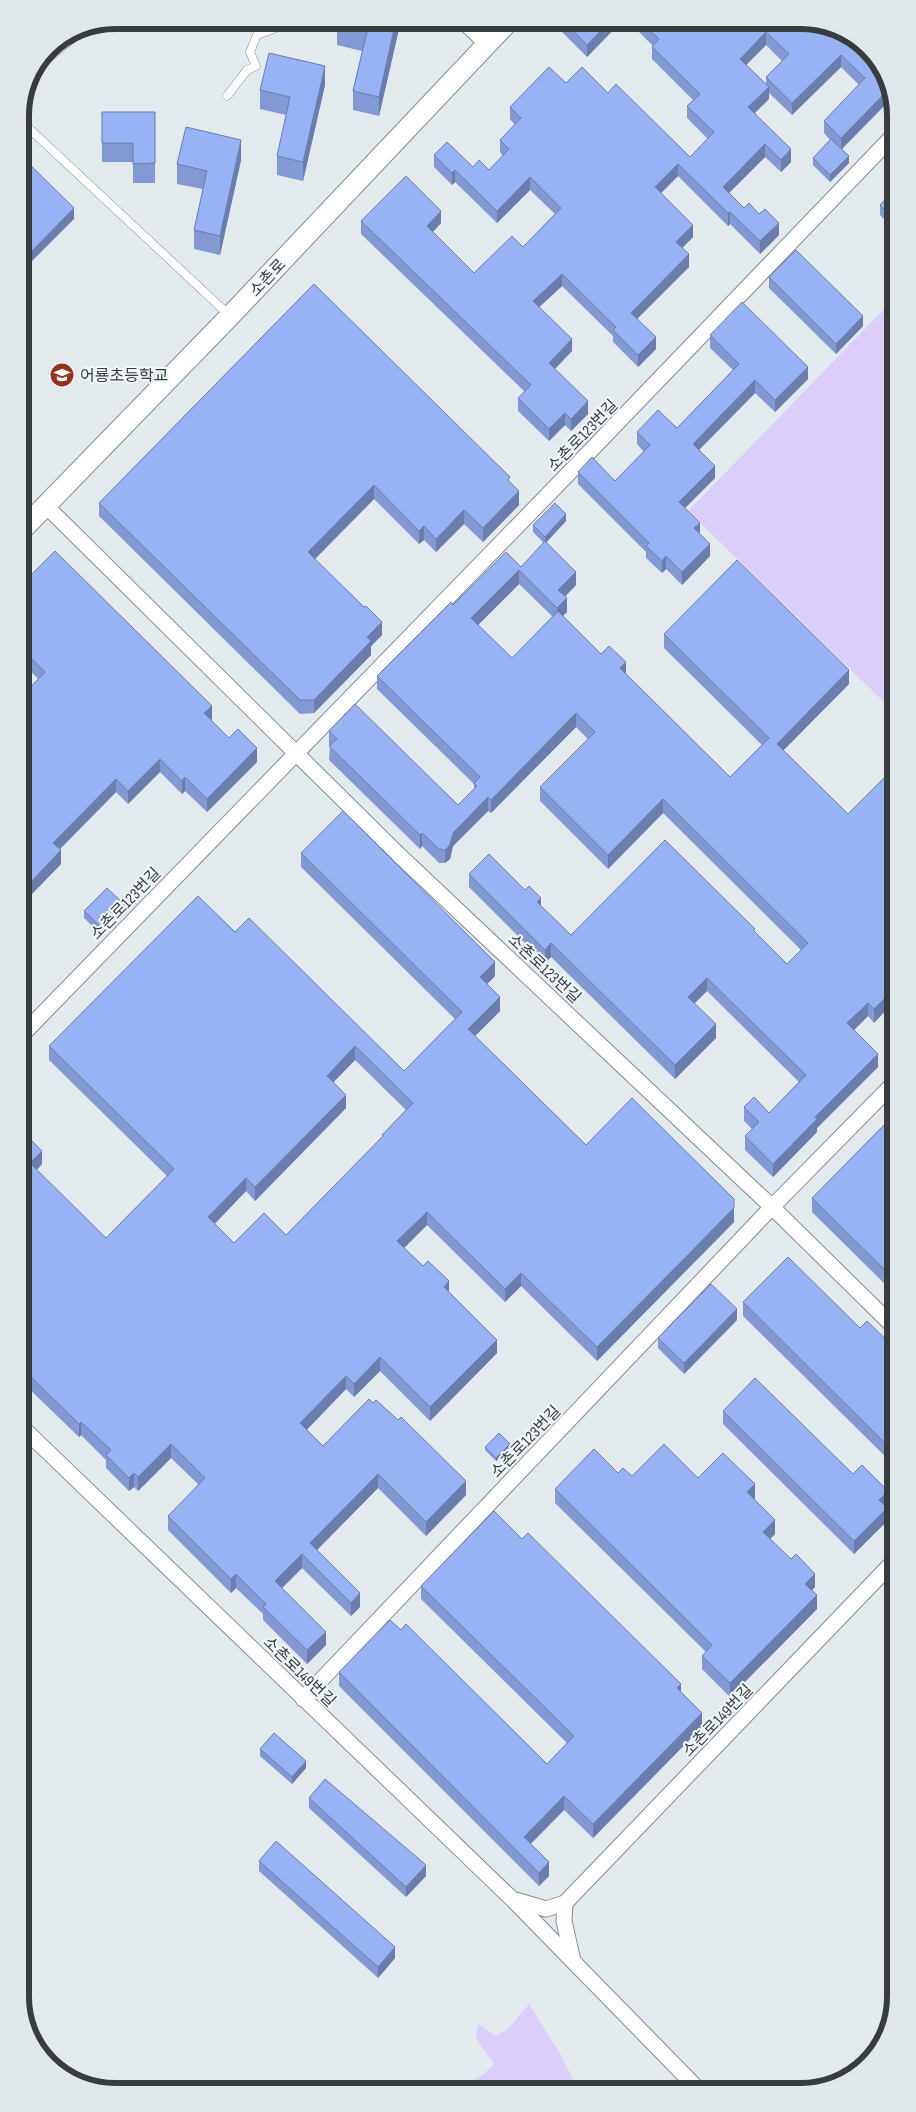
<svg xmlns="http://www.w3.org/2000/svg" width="916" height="2112" font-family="'Sofia Sans Condensed','Noto Sans KR',sans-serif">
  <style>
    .green { fill: #dccefa }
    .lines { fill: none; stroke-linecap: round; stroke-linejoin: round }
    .service-casing { stroke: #858b8f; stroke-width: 9 }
    .minor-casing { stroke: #858b8f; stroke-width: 17 }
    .tertiary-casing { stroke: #858b8f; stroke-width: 22 }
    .service { stroke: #fff; stroke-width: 8 }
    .minor { stroke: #fff; stroke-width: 15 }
    .tertiary { stroke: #fff; stroke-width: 20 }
    .wall { fill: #8299d3; fill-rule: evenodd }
    .shaded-wall { fill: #6a7dac }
    .building { fill: #97b2f5; stroke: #6a7dac; fill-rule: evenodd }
    .labels { text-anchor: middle; stroke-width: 4; stroke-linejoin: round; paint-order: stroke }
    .street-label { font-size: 16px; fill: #393c3d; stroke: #f0f7fb }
    .poi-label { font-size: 16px; fill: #393c3d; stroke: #f0f7fb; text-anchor: start }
    .rim { fill: none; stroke: #393c3d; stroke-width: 6 }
  </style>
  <rect width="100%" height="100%" fill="#e3eaee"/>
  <g class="green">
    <path d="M891,302L893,711L688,511Z"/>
    <path d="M529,2004L559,2052L578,2089H454L483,2075L494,2064L476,2039L478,2024L496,2036L509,2028Z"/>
  </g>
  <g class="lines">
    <defs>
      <g id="service">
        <path d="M41,64L89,25"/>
        <path d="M227,96L247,70L256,66L250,52L257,35L276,28L274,20"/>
        <path d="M20,120L229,315"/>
      </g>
      <g id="minor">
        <path d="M462,20L487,44"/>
        <path d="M45,505L399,855L772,1207L894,1327"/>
        <path d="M23,1034L569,473L891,138"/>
        <path d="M24,1429L512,1899L546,1909L565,1903L564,1921L573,1961"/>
        <path d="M303,1699L772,1207L894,1083"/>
        <path d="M515,1902L697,2088"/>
        <path d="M565,1903L895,1560"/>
      </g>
      <path id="tertiary" d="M21,531L230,316L510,20"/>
    </defs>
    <use href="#service" class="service-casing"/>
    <use href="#minor" class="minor-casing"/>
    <use href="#tertiary" class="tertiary-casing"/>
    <use href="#service" class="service"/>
    <use href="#minor" class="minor"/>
    <use href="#tertiary" class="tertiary"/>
  </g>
  <g class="wall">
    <path d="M401,20L379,116L353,110V91L362,51L337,45V25Z"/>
    <path d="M558,20H623L587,57L558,28Z"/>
    <path d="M627,20H808L891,84L842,149L849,163L830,182L813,165V158L830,140L824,133V121L859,85L841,67L792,115L769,93V99L755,113L791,162L781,172L765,157L729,193L744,208L779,235L760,254L730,224L728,226L678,176L661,193L693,237L682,248L689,267L637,319L656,349L638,367L613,342V336L562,286L539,307L572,351L555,369L588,414L571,431L565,425L549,441L518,411V398L525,392L361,234V221L441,223L433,232L474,273L523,247L555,214L530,190L497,223L455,182L452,185L434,167V155L473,167L489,170L503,156L500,152V140L515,125L510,119V107L566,83L608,93L690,157L708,139L687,118V106L693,100L652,59V47L653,46ZM766,45L782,61L766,77V84L746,65Z"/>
    <path d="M325,85L303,181L277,175V156L286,115L260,109V90Z"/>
    <path d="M102,112H155V183H133V162H102Z"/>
    <path d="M241,160L220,255L194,249V230L203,189L177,184V164Z"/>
    <path d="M891,193V226L880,215V205Z"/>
    <path d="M769,277L863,326L836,354L769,288Z"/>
    <path d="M314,284L510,482L519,505L483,542L464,524L436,552L424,540L419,544L374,499L315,559L382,635L371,646V655L314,713L300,714L99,516V503Z"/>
    <path d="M710,335L808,379L775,412L755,393L699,450L715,478L685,508L700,534L710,556L682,585L666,569L662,573L646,558V552L578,484V472L615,481L644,452L637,444V432L677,428L733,370L710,348Z"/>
    <path d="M566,521L546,542L576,585L565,597L567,612L563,616L601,654L626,674L730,777L762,745L664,648V634L849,684L783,750L848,814L893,769L874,1023L868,1016L854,1030L878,1067L817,1128V1132L773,1177L745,1150V1136L752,1129L744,1121V1107L769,1113L799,1082L707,991L694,1003L716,1038L675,1079L551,957L545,963L469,887V874L541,906L571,935L755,932L787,964L801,950L663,813L608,869L540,801V787L588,739L576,727L491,813L488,811L453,846L450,859L445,863H439L422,846L420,849L329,760L330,746L329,744V731L458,805L474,789V784L377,689V676L453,605L521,567L544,543L533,532V525ZM519,584L553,617L512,658L478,625Z"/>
    <path d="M21,585L212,719L211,720L229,738L257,762L207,812L185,791L182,794L160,772L128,804L116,792L60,849L61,864L29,897L22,891V696L38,679L22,662Z"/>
    <path d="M301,853L495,976L487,984L500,1011L475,1036L586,1145L734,1199V1222L597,1361L521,1286L505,1302L427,1225L404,1248L449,1292L497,1353L430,1421L380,1371L354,1397L346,1389L306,1430L323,1446L466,1495L426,1536L378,1488L317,1550L360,1607L351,1616L302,1568L282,1588L326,1645L307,1664L263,1620V1614L236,1588L231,1593L168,1530V1516L199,1485L171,1458L138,1491L134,1487L129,1491L106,1468V1460L81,1435L79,1437L23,1383V1132L42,1164L37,1170L106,1238L167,1176L49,1060V1046L235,932L404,1071L455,1019L301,867ZM355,1060L406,1110L382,1135V1138L286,1235L234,1243L214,1224L246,1191L255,1201L346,1108L333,1082Z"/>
    <path d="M84,911L125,912L102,935L84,918Z"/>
    <path d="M894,1115V1293L812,1212V1198Z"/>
    <path d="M743,1302L860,1328L894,1347L895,1466L743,1316Z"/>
    <path d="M737,1320L684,1374L658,1348V1338Z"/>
    <path d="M723,1411L853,1474L888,1505L886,1507L887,1521L854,1554L723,1424Z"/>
    <path d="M485,1447H510L496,1461L485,1450Z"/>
    <path d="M618,1473L632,1476L698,1478L755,1498L753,1499L775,1534L770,1539L815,1587L812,1590L817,1609L730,1697L702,1669V1656L706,1652L555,1503V1489Z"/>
    <path d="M522,1539L681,1692L702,1727L593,1838L564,1810L531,1844L549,1876L539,1886L339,1686V1672L401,1630L547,1764L567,1743L421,1599V1586Z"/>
    <path d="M260,1749L306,1768L292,1784L260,1756Z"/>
    <path d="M309,1798L426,1876L406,1897L309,1808Z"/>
    <path d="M259,1861L395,1958L378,1978L259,1871Z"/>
  </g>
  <g class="shaded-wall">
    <path d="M396,20H401L379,116V97Z"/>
    <path d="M611,20H623L587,57V45Z"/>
    <path d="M766,32V45L740,71V59Z"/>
    <path d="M841,55V67L792,115V103Z"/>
    <path d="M325,66V85L303,181V162Z"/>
    <path d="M769,87V99L748,119V107Z"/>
    <path d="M891,87V99L841,150V138Z"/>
    <path d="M241,140V160L220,255V236Z"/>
    <path d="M765,144V157L723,199V187Z"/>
    <path d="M791,149V162L781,172V160Z"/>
    <path d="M849,156V163L830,182V175Z"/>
    <path d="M678,164V176L655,199V187Z"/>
    <path d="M455,170V182L452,185V173Z"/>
    <path d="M530,177V190L497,223V211Z"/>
    <path d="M74,208V219L21,272V262Z"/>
    <path d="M441,211V223L427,238V226Z"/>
    <path d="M730,212V224L728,226V213Z"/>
    <path d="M779,223V235L760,254V241Z"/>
    <path d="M693,225V237L676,254V242Z"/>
    <path d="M689,254V267L631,325V313Z"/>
    <path d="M562,274V286L533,313V301Z"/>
    <path d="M863,316V326L836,354V344Z"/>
    <path d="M656,337V349L638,367V355Z"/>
    <path d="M572,339V351L549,375V363Z"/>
    <path d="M808,367V379L775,412V400Z"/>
    <path d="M755,380V393L693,456V444Z"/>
    <path d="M588,401V414L571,431V419Z"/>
    <path d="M23,407V417L21,419V409Z"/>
    <path d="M565,413V425L549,441V429Z"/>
    <path d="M715,466V478L679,514V502Z"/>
    <path d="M374,485V499L308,566V552Z"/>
    <path d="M519,491V505L483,542V528Z"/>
    <path d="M464,510V524L436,552V539Z"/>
    <path d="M566,514V521L545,544V537Z"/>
    <path d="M700,523V535L694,528Z"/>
    <path d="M424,526V540L419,544V531Z"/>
    <path d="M710,544V556L682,585V572Z"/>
    <path d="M666,556V569L662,573V561Z"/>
    <path d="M519,570V584L471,632V618Z"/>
    <path d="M576,572V585L558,603V590Z"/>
    <path d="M567,598V612L557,621V608Z"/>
    <path d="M382,622V635L371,646V655L314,713V700L367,637Z"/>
    <path d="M626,662V676L620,668Z"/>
    <path d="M849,670V684L777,757V744Z"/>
    <path d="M212,706V719L204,727V713Z"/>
    <path d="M576,713V727L491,813V800Z"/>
    <path d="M257,748V762L207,812V799Z"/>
    <path d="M160,759V772L128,804V791Z"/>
    <path d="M185,777V791L182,794V781Z"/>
    <path d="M116,779V792L53,856V843Z"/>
    <path d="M488,797V811L453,846L450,859L445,863V850L453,833Z"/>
    <path d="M663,799V813L608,869V855Z"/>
    <path d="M422,833V846L420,849V835Z"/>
    <path d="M893,847V861L887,853Z"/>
    <path d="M61,850V864L29,897V884Z"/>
    <path d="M541,898V911L537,902Z"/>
    <path d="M125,905V912L102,935V928Z"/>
    <path d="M551,943V957L545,963V950Z"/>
    <path d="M495,962V976L480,991V977Z"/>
    <path d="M707,978V991L688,1010V997Z"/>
    <path d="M893,990V1003L874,1023V1009Z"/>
    <path d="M500,997V1011L468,1043V1029Z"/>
    <path d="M868,1003V1016L847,1037V1023Z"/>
    <path d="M716,1024V1038L675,1079V1065Z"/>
    <path d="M355,1046V1060L327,1089V1076Z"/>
    <path d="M878,1054V1067L817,1128V1132L773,1177V1164L815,1117Z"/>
    <path d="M346,1095V1108L255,1201V1187Z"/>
    <path d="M42,1151V1164L30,1176V1163Z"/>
    <path d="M246,1178V1191L208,1231V1217Z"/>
    <path d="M734,1208V1222L597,1361V1347Z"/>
    <path d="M427,1212V1225L397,1255V1241Z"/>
    <path d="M521,1273V1286L505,1302V1289Z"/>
    <path d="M449,1281V1295L444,1287Z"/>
    <path d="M737,1309V1320L684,1374V1363Z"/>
    <path d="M497,1340V1353L430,1421V1407Z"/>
    <path d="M380,1357V1371L354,1397V1384Z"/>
    <path d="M346,1376V1389L300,1437V1423Z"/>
    <path d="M81,1422V1435L79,1437V1424Z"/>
    <path d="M171,1444V1458L138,1491V1477Z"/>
    <path d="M510,1444V1447L496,1461V1458Z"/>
    <path d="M134,1473V1487L129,1491V1478Z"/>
    <path d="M378,1474V1488L310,1557V1543Z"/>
    <path d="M466,1481V1495L426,1536V1522Z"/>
    <path d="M755,1484V1498L747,1506V1492Z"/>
    <path d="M888,1491V1505L879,1514V1500Z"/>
    <path d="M887,1508V1521L854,1554V1541Z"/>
    <path d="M775,1520V1534L763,1546V1532Z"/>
    <path d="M302,1554V1568L275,1595V1581Z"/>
    <path d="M236,1574V1588L231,1593V1579Z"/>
    <path d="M815,1574V1587L805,1597V1584Z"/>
    <path d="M360,1593V1607L351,1616V1603Z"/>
    <path d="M817,1595V1609L730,1697V1683Z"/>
    <path d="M326,1632V1645L307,1664V1650Z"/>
    <path d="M681,1684V1698L677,1688Z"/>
    <path d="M702,1713V1727L593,1838V1824Z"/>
    <path d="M306,1761V1768L292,1784V1777Z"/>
    <path d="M564,1796V1810L524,1850V1837Z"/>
    <path d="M549,1862V1876L539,1886V1873Z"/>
    <path d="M426,1865V1876L406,1897V1887Z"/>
    <path d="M395,1947V1958L378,1978V1967Z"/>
  </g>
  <g class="building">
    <path d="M338,20H396L379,97L353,91L367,32L337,25Z"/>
    <path d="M563,20H611L587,45Z"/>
    <path d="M639,20H808L859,39L891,84V87L841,138L824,121L865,78L841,55L792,103L766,77L789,54L766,32L740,59L769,87L748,107L791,149L781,160L765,144L723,187L744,208L749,203L759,214L765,209L779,223L760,241L730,212L728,213L678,164L655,187L693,225L676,242L689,254L631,313L656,337L638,355L613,330L616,327L562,274L533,301L572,339L549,363L588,401L571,419L565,413L549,429L518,398L531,385L361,221L406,176L441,211L427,226L474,273L512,236L523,247L561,208L530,177L497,211L455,170L452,173L434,155L447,142L473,167L479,160L489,170L509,149L500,140L521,118L510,107L549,67L566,83L582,67L608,93L616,84L690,157L714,132L687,106L700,94L652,47L659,39Z"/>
    <path d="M269,53L325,66L303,162L277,156L290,97L260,90Z"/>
    <path d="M102,112H155V163L133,164V143H102Z"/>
    <path d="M186,127L241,140L220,236L194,230L207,171L177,164Z"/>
    <path d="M831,139L849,156L830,175L813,158Z"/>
    <path d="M20,155L74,208L21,262Z"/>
    <path d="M891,193V216L880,205Z"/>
    <path d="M796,250L863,316L836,344L769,277Z"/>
    <path d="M314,284L510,477L508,480L519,491L483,528L464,510L436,539L424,526L419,531L374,485L308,552L364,607L366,606L382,622L367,637L371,641L314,700H300L99,503Z"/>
    <path d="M742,302L808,367L775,400L755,380L693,444L715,466L679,502L700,523L694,528L710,544L682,572L666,556L662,561L646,546L649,543L578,472L592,457L615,481L650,445L637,432L658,410L677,428L739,364L710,335Z"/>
    <path d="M555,503L566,514L545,537L533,525Z"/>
    <path d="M545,541L576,572L558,590L567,598L557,608L519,570L471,618L512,658L558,611L601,654L609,646L626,662L620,668L730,777L769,738L664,634L737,560L849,670L777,744L848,814L893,769V847L887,853L893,859V990L874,1009L868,1003L847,1023L878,1054L815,1117L817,1119L773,1164L745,1136L759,1122L744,1107L754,1097L769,1113L806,1075L707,978L688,997L716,1024L675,1065L551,943L545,950L469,874L489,854L525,890L529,886L541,898L537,902L571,935L665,840L755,929L753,930L787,964L808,943L663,799L608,855L540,787L595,732L576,713L491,800L488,797L453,833L450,845L445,850L439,849L422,833L420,835L329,746L337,739L329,731L355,704L458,805L477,786L474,783L480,777L377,676L451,602L453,605L506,552L521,567Z"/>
    <path d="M55,551L212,706L204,713L229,738L238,729L257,748L207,799L185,777L182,781L160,759L128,791L116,779L53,843L61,850L29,884L22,877V796L29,788L22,782V696L45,672L22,649L21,585Z"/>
    <path d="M343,811L495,962L480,977L500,997L468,1029L586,1145L632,1098L734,1199V1208L597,1347L521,1273L505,1289L427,1212L397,1241L423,1266L428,1261L449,1281L444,1287L497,1340L430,1407L380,1357L354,1384L346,1376L300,1423L323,1446L369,1399L373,1403L376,1400L398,1420L401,1417L466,1481L426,1522L378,1474L310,1543L360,1593L351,1603L302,1554L275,1581L326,1632L307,1650L263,1607L266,1604L236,1574L231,1579L168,1516L205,1478L171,1444L138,1477L134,1473L129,1478L106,1455L111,1450L81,1422L79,1424L23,1369V1350L29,1343L23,1338V1132L42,1151L30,1163L106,1238L174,1169L49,1046L198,896L235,932L249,918L404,1071L462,1012L301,853ZM355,1046L413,1103L382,1135L383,1136L286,1235L264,1213L234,1243L208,1217L246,1178L255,1187L346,1095L327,1076Z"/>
    <path d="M107,888L125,905L102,928L84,911Z"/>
    <path d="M894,1115V1279L812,1198Z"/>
    <path d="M788,1257L860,1328L867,1321L894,1347L895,1453L743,1302Z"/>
    <path d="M711,1284L737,1309L684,1363L658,1338Z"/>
    <path d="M755,1378L853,1474L862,1465L888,1491L879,1500L887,1508L854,1541L723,1411Z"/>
    <path d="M499,1433L510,1444L496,1458L485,1447Z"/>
    <path d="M664,1444L698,1478L723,1453L755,1484L747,1492L775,1520L763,1532L791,1559L796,1554L815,1574L805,1584L817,1595L730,1683L702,1656L712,1645L555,1489L594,1449L618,1473L623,1468L632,1476Z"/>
    <path d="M494,1511L522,1539L528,1533L681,1684L677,1688L702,1713L593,1824L564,1796L524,1837L549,1862L539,1873L339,1672L390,1620L401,1630L406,1624L547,1764L574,1736L421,1586Z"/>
    <path d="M274,1733L306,1761L292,1777L260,1749Z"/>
    <path d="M325,1779L426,1865L406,1887L309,1798Z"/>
    <path d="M276,1841L395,1947L378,1967L259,1861Z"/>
  </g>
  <defs>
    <symbol id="school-disc" viewBox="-11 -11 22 22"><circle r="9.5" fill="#993119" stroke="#f0f7fb"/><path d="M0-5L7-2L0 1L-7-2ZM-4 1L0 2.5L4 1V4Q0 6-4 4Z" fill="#fff"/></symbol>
  </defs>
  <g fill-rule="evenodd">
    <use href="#school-disc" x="48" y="361" width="28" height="28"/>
  </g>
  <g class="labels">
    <g class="street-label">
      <text transform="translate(267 277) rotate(-47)" y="6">소촌로</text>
      <text transform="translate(582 435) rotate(-46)" y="6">소촌로123번길</text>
      <text transform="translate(125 903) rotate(-46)" y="6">소촌로123번길</text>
      <text transform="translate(545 968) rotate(43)" y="6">소촌로123번길</text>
      <text transform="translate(525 1441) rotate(-46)" y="6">소촌로123번길</text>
      <text transform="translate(300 1671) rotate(44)" y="6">소촌로149번길</text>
      <text transform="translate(717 1720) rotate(-46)" y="6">소촌로149번길</text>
    </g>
    <g class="poi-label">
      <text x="80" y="381">어룡초등학교</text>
    </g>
  </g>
  <path d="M0 0H916V2112H0ZM115 29H801A86 86 0 0 1 887 115V1997A86 86 0 0 1 801 2083H115A86 86 0 0 1 29 1997V115A86 86 0 0 1 115 29Z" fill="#e1e8ec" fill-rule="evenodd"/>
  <path class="rim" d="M115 29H801A86 86 0 0 1 887 115V1997A86 86 0 0 1 801 2083H115A86 86 0 0 1 29 1997V115A86 86 0 0 1 115 29Z"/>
</svg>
